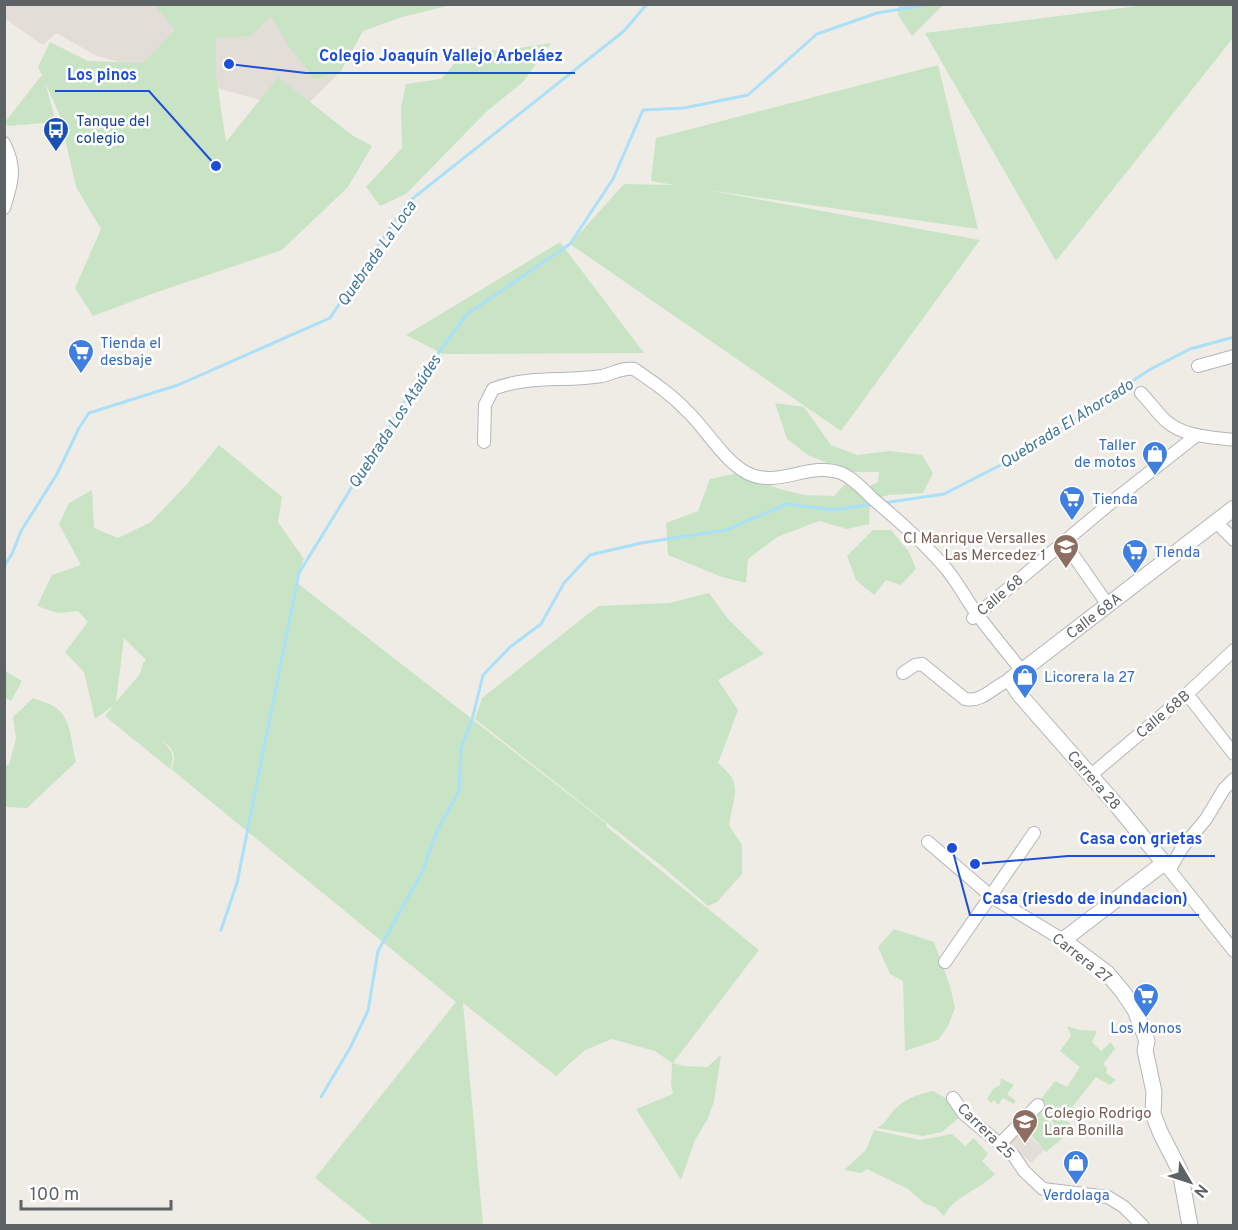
<svg xmlns="http://www.w3.org/2000/svg" width="1238" height="1230" font-family="Overpass,sans-serif">
  <style>
    .education { fill: #e2ddd7 }
    .green { fill: #c8e4c4; fill-rule: evenodd }
    .lines { fill: none; stroke-linecap: round; stroke-linejoin: round }
    .stream { stroke: #abe0f9; stroke-width: 3 }
    .minor-casing { stroke: #b3b6ba; stroke-width: 14 }
    .tertiary-casing { stroke: #b3b6ba; stroke-width: 17 }
    .minor { stroke: #fff; stroke-width: 12 }
    .tertiary { stroke: #fff; stroke-width: 15 }
    .labels { text-anchor: middle; stroke-width: 5; stroke-linejoin: round; paint-order: stroke }
    .transit-label { font-size: 15px; fill: #164399; stroke: #fff; text-anchor: start }
    .shop-label { font-size: 15px; fill: #366cbe; stroke: #fff; text-anchor: start }
    .education-label { font-size: 15px; fill: #785e54; stroke: #fff; text-anchor: end }
    .street-label { font-size: 15px; fill: #5d6265; stroke: #fff }
    .water-label { font-size: 16px; font-style: italic; fill: #42779a; stroke: #fff }
    .leader { fill: none; stroke: #1d4ed8; stroke-width: 2 }
    .callout-dot { fill: #1d4ed8; stroke: #fff; stroke-width: 2 }
    .callout-label { font-size: 16px; text-anchor: middle; font-weight: bold; fill: #1d4ed8; stroke: #fff; stroke-width: 5; stroke-linejoin: round; paint-order: stroke }
  </style>
  <rect width="100%" height="100%" fill="#efece6"/>
  <g class="education">
    <path d="M5,5H258L341,71L301,111L97,56L56,33L43,45L5,19Z"/>
    <path d="M1020,1127L1044,1150L1031,1163L1007,1141Z"/>
  </g>
  <g class="green">
    <path d="M1153,4L1233,5V38L1056,261L925,33Z"/>
    <path d="M154,5H451L402,17L363,31L341,71L314,79L290,48L271,16L251,36L216,38V75L226,142L278,77L352,135L372,146L348,187L282,250L160,291L93,316L75,288L101,229L76,187L60,116L45,82L56,122L8,126L5,122L42,75L38,67L50,42L88,61L143,63L175,30Z"/>
    <path d="M899,5V4L943,5L912,36L898,15Z"/>
    <path d="M551,43L523,82L486,112L406,194L380,206L366,187L402,148L401,107L406,84L441,79L468,48L502,51Z"/>
    <path d="M938,65L978,229L707,190L980,240L841,431L570,244L624,184L674,185L651,181L656,138Z"/>
    <path d="M560,242L644,353L443,354L406,335Z"/>
    <path d="M775,403L804,407L831,445L857,455L890,451L922,455L933,473L923,493L889,495L870,500L869,524L847,529L819,521L777,537L748,559L746,583L722,577L668,555L666,523L698,511L710,479L738,473L780,489L805,495L834,496L845,484L859,491L878,482L879,472H848L808,455L787,439Z"/>
    <path d="M219,445L282,497L278,522L304,559L296,582L607,824L606,826L759,950L673,1063L684,1066L707,1067L721,1055L714,1102L707,1120L695,1140L681,1180L636,1109L673,1094L671,1084L672,1063L655,1051L612,1039L585,1050L556,1076L463,1003L483,1225H373L315,1178L456,1002L171,769C178,754 173,751 162,739C169,751 177,752 170,769L105,716L113,706L95,719L84,672L65,652L88,622L78,611L58,613L37,606L52,575L81,565L59,524L69,503L92,490L94,528L118,538L151,522L188,483ZM124,638L146,660L143,663L140,674L116,702Z"/>
    <path d="M873,530H891L909,552L916,569L901,585L886,580L874,595L856,580L847,556Z"/>
    <path d="M709,593L728,619L764,654L718,680L738,710L718,763C745,785 733,795 729,825L742,845V874L717,902L708,906L664,868L475,719L482,698L598,606L669,603Z"/>
    <path d="M5,671L22,681L11,701L5,698Z"/>
    <path d="M33,698C40,701 48,703 55,707C72,718 71,744 76,762L27,808L6,807L4,806L5,765H9L16,738L13,717Z"/>
    <path d="M894,929L934,942L950,986L955,1008L948,1026L938,1040L905,1051L903,981L890,974L878,947Z"/>
    <path d="M1067,1026L1079,1030L1097,1031L1092,1042L1101,1051L1111,1042L1115,1049L1103,1064L1107,1068L1106,1073L1116,1080L1110,1085L1096,1077L1073,1106L1065,1120L1074,1126L1064,1137L1038,1103L1055,1081L1067,1087L1080,1067L1060,1051L1071,1036Z"/>
    <path d="M1001,1078L1014,1085L1007,1094L1016,1101L1013,1104L1003,1098L998,1105L994,1100L991,1103L987,1099L993,1089L1000,1085Z"/>
    <path d="M933,1091L949,1100L961,1116L942,1132L923,1136L877,1128C884,1124 886,1120 891,1114C902,1099 916,1095 933,1091Z"/>
    <path d="M1037,1108L1063,1138L1046,1152L1021,1124Z"/>
    <path d="M874,1130L920,1140L952,1134L965,1146L974,1138L988,1154L982,1161L995,1174C980,1190 954,1196 944,1216L935,1207L925,1204L908,1189L867,1169L861,1173L844,1170L866,1150Z"/>
  </g>
  <g class="lines">
    <g class="stream">
      <path d="M883,503L944,494L1026,452L1149,370L1190,349L1234,337"/>
      <path d="M4,566L12,554L21,531L57,474L79,428L89,413L178,385L330,318L407,203L624,31L647,4"/>
      <path d="M221,930L237,883L299,573L414,386L467,314L570,244L613,179L643,110L684,108L748,95L817,34L877,13L932,4"/>
      <path d="M321,1097L350,1048L368,1011L378,951L421,874L438,829L459,791L461,748L472,720L483,675L510,647L541,624L564,583L590,555L641,543L726,530L787,504L833,510L874,504"/>
    </g>
    <defs>
      <g id="minor">
        <path d="M4,143C17,169 12,182 4,208"/>
        <path d="M1198,366L1234,356"/>
        <path d="M1141,393C1150,402 1157,413 1166,421C1184,437 1211,437 1234,440"/>
        <path d="M484,442L485,405L493,389C528,375 566,382 602,376C612,374 623,367 634,369C653,382 671,394 687,411C707,430 723,460 747,473C777,489 810,461 841,473C853,478 864,490 873,499C897,519 922,541 943,565C956,579 965,598 977,614C991,633 1007,652 1022,671"/>
        <path d="M1216,522L1234,540"/>
        <path d="M1064,542L1108,605"/>
        <path d="M973,618L1113,501L1197,435"/>
        <path d="M903,673L915,665L922,664L965,699C983,703 994,685 1010,680"/>
        <path d="M1187,694L1234,754"/>
        <path d="M1091,775L1187,694L1234,650"/>
        <path d="M928,842L992,897L1063,940"/>
        <path d="M1164,863L1234,951"/>
        <path d="M1170,869L1182,848L1206,819L1224,789L1234,779"/>
        <path d="M945,962L1034,833"/>
        <path d="M953,1098L964,1114L1014,1156L1024,1171L1043,1189L1108,1197L1124,1207L1143,1226"/>
        <path d="M1000,1144L1038,1105"/>
      </g>
      <g id="tertiary">
        <path id="s1" d="M1190,1226L1180,1171L1161,1134L1153,1114L1154,1092L1145,1050L1147,1041L1135,1010L1123,992L1107,973L1063,940L1164,863L1119,808L1019,694L1010,680L1234,508"/>
      </g>
    </defs>
    <use href="#minor" class="minor-casing"/>
    <use href="#tertiary" class="tertiary-casing"/>
    <use href="#minor" class="minor"/>
    <use href="#tertiary" class="tertiary"/>
  </g>
  <defs>
    <symbol id="bus-pin" viewBox="-11 -11 22 30"><path d="M0 17L-7.5 6A9.5 9.5 0 1 1 7.5 6Z" fill="#1a4fb4" stroke="#fff"/><path d="M-5-6H5V4H4V6H2V4H-2V6H-4V4H-5ZM-3.5-4V0h7V-4ZM-3.5 1.2v1.5H-2V1.2ZM2 1.2v1.5H3.5V1.2Z" fill="#fff"/></symbol>
    <symbol id="supermarket-pin" viewBox="-11 -11 22 30"><path d="M0 17L-7.5 6A9.5 9.5 0 1 1 7.5 6Z" fill="#3f7fe0" stroke="#fff"/><path d="M-6-5.5h2.5l.6 2H6L4.5 2H-2.5L-4.4-4H-6ZM-1.5 3.2a1.3 1.3 0 1 0 .1 0ZM3 3.2a1.3 1.3 0 1 0 .1 0Z" fill="#fff"/></symbol>
    <symbol id="shop-pin" viewBox="-11 -11 22 30"><path d="M0 17L-7.5 6A9.5 9.5 0 1 1 7.5 6Z" fill="#3f7fe0" stroke="#fff"/><path d="M-5-2.5h2.3a2.7 3.5 0 0 1 5.4 0H5L5.5 6h-11ZM-1.5-2.5h3a1.5 2.3 0 0 0-3 0Z" fill="#fff"/></symbol>
    <symbol id="school-pin" viewBox="-11 -11 22 30"><path d="M0 17L-7.5 6A9.5 9.5 0 1 1 7.5 6Z" fill="#8d6e63" stroke="#fff"/><path d="M0-5L7-2L0 1L-7-2ZM-4 1L0 2.5L4 1V4Q0 6-4 4Z" fill="#fff"/></symbol>
  </defs>
  <g fill-rule="evenodd">
    <use href="#bus-pin" x="41" y="115" width="30" height="40"/>
    <use href="#supermarket-pin" x="66" y="337" width="30" height="40"/>
    <use href="#shop-pin" x="1140" y="439" width="30" height="40"/>
    <use href="#supermarket-pin" x="1057" y="484" width="30" height="40"/>
    <use href="#school-pin" x="1051" y="532" width="30" height="40"/>
    <use href="#supermarket-pin" x="1120" y="537" width="30" height="40"/>
    <use href="#shop-pin" x="1010" y="662" width="30" height="40"/>
    <use href="#supermarket-pin" x="1131" y="981" width="30" height="40"/>
    <use href="#school-pin" x="1010" y="1107" width="30" height="40"/>
    <use href="#shop-pin" x="1061" y="1148" width="30" height="40"/>
  </g>
  <g class="labels">
    <g class="transit-label">
      <text x="76" y="126">Tanque del<tspan x="76" dy="17">colegio</tspan></text>
    </g>
    <g class="shop-label">
      <text x="100" y="348">Tienda el<tspan x="100" dy="17">desbaje</tspan></text>
      <text x="1136" y="450" text-anchor="end">Taller<tspan x="1136" dy="17">de motos</tspan></text>
      <text x="1092" y="504">Tienda</text>
      <text x="1154" y="557">TIenda</text>
      <text x="1044" y="682">Licorera la 27</text>
      <text x="1146" y="1033" text-anchor="middle">Los Monos</text>
      <text x="1076" y="1200" text-anchor="middle">Verdolaga</text>
    </g>
    <g class="education-label">
      <text x="1046" y="543">CI Manrique Versalles<tspan x="1046" dy="17">Las Mercedez 1</tspan></text>
      <text x="1044" y="1118" text-anchor="start">Colegio Rodrigo<tspan x="1044" dy="17">Lara Bonilla</tspan></text>
    </g>
    <g class="street-label">
      <text transform="translate(1000 595) rotate(-40)" y="5">Calle 68</text>
      <text dy="5" stroke="none"><textPath href="#s1" startOffset="800">Calle 68A</textPath></text>
      <text transform="translate(1163 714) rotate(-40)" y="5">Calle 68B</text>
      <text transform="translate(1094 780) rotate(49)" y="5">Carrera 28</text>
      <text transform="translate(1082 958) rotate(38)" y="5">Carrera 27</text>
      <text transform="translate(986 1131) rotate(44)" y="5">Carrera 25</text>
    </g>
    <g class="water-label">
      <text transform="translate(376 253) rotate(-55)" y="6">Quebrada La Loca</text>
      <text transform="translate(394 421) rotate(-57)" y="6">Quebrada Los Ataúdes</text>
      <text transform="translate(1066 423) rotate(-32)" y="6">Quebrada El Ahorcado</text>
    </g>
  </g>
  <path class="leader" d="M229 64L306 73H575M216 166L149 91H55M975 864L1068 856H1215M952 848L970 915H1199"/>
  <g class="callout-dot">
    <circle cx="229" cy="64" r="6"/>
    <circle cx="216" cy="166" r="6"/>
    <circle cx="975" cy="864" r="6"/>
    <circle cx="952" cy="848" r="6"/>
  </g>
  <g class="callout-label">
    <text x="441" y="61">Colegio Joaquín Vallejo Arbeláez</text>
    <text x="102" y="80">Los pinos</text>
    <text x="1141" y="844">Casa con grietas</text>
    <text x="1085" y="904">Casa (riesdo de inundacion)</text>
  </g>
  <rect width="1238" height="1230" fill="none" stroke="#5d6265" stroke-width="12"/>
  <g transform="translate(1190 1182) rotate(129)" stroke="#ffffff" stroke-width="4.5" paint-order="stroke">
  <path d="M0-4.5L10 22L0 15L-10 22Z" fill="#5d6265"/>
  <text y="-9" font-size="16" font-weight="bold" text-anchor="middle" fill="#5d6265">N</text>
  </g>
  <path d="M21 1200v9h150v-9" fill="none" stroke="#5d6265" stroke-width="3"/>
  <text x="30" y="1200" font-size="18" fill="#5d6265" stroke="#ffffff" stroke-width="4.5" paint-order="stroke">100 m</text>
</svg>
